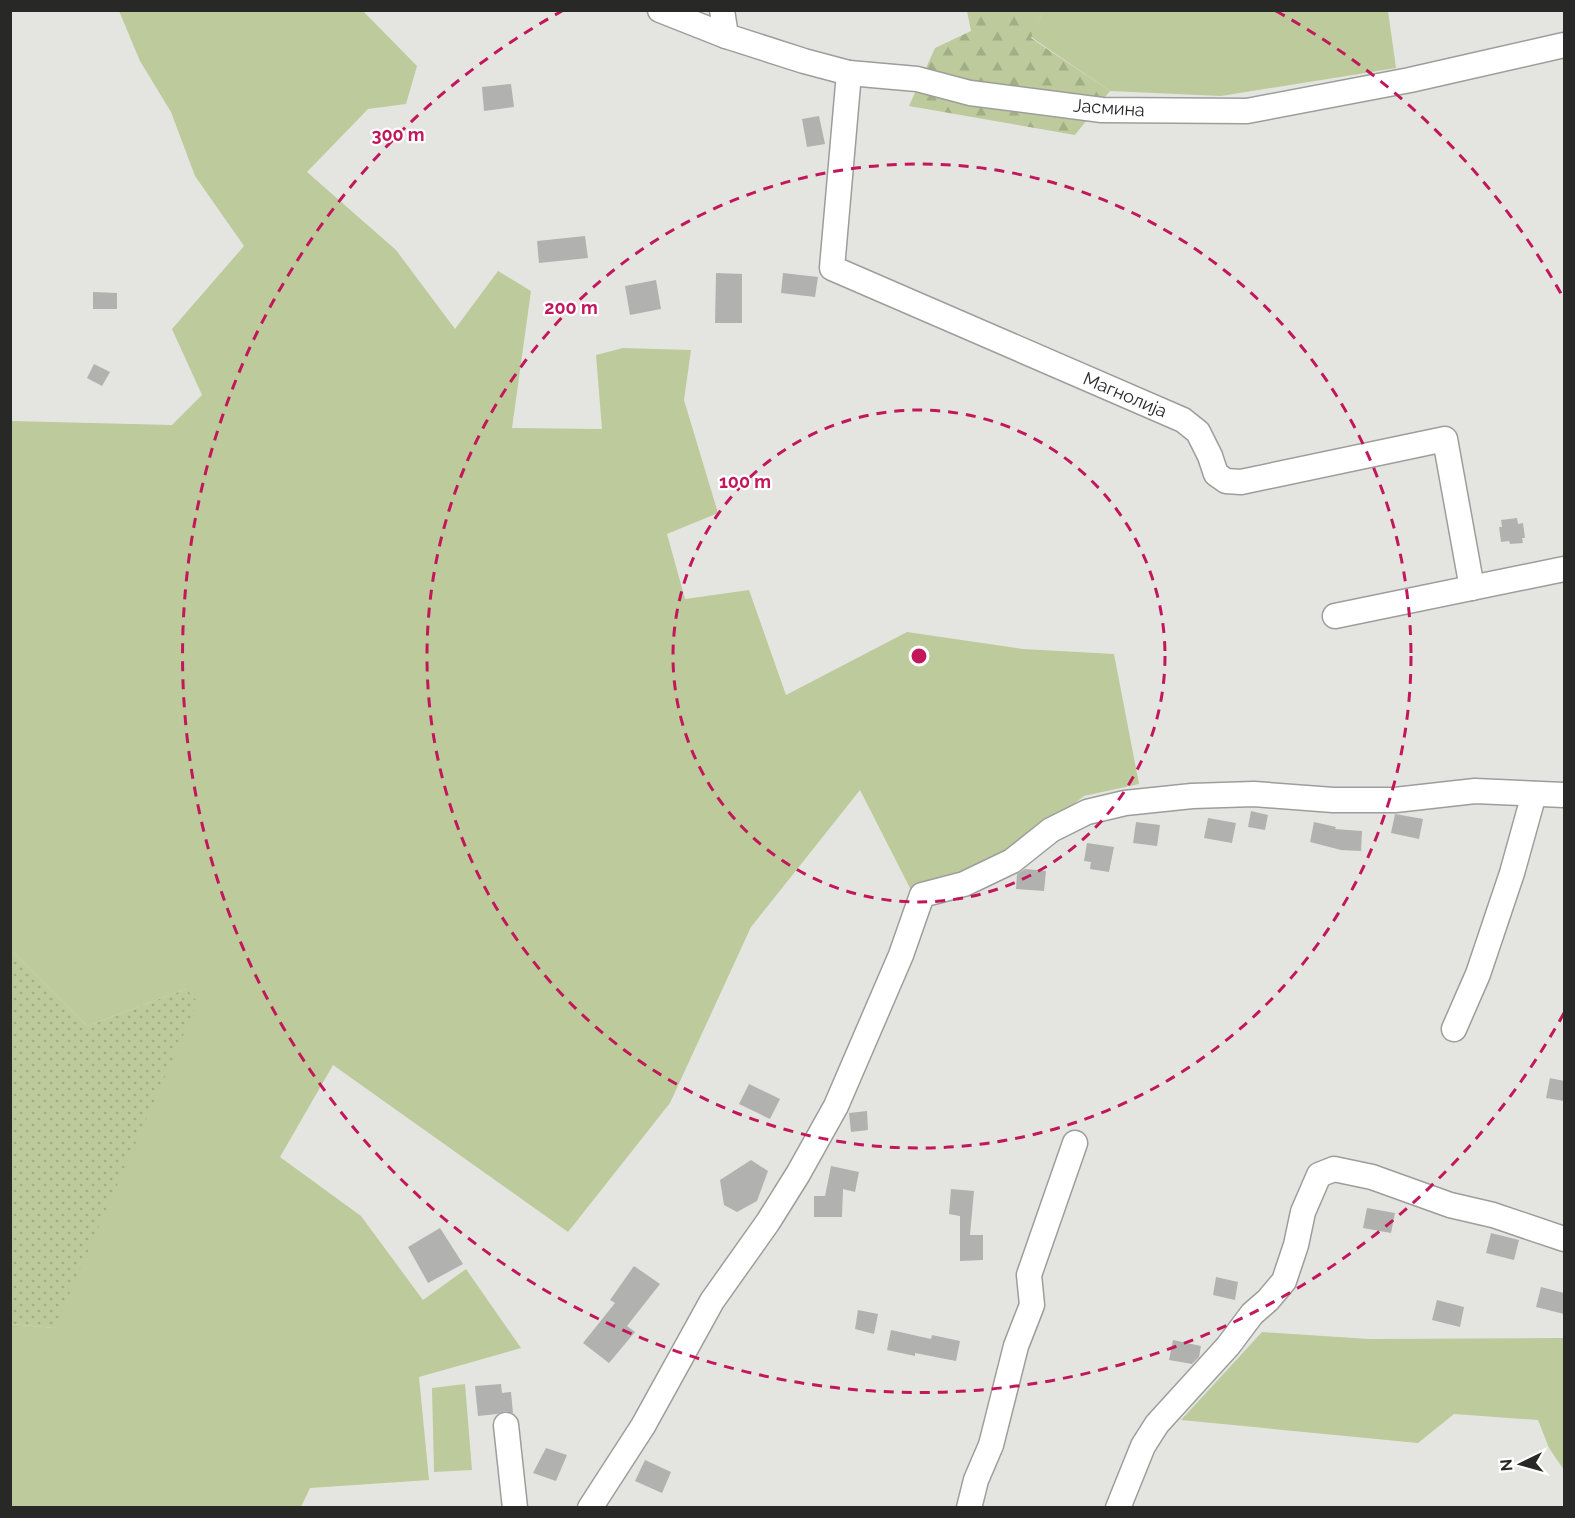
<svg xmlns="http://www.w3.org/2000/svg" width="1575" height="1518" font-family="Raleway,sans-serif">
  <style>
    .grass { fill: #bdca9b }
    .forest { fill: url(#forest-firs) }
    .park { fill: url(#park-dots) }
    .building { fill: #b1b2af }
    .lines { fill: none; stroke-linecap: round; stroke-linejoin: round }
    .minor-casing { stroke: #9d9e9b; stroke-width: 27 }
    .minor { stroke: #fff; stroke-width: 24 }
    .ring { fill: none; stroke: #c2185b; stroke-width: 3; stroke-dasharray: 10 8 }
    .labels { text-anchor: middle; stroke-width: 4.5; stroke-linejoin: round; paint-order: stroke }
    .street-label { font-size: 18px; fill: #282927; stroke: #fff }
    .centre { fill: #c2185b; stroke: #fff; stroke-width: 3 }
    .ring-label { font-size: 18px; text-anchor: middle; font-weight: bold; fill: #c2185b; stroke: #fff; stroke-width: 4.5; stroke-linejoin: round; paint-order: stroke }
  </style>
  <defs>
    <pattern id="forest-firs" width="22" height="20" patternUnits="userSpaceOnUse" patternTransform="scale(1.5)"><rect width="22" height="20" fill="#bdca9b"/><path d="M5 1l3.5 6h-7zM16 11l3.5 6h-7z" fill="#a2ae86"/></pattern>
    <pattern id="park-dots" width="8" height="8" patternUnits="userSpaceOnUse" patternTransform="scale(1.5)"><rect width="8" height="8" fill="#bdca9b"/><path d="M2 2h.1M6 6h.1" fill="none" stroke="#a2ae86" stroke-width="1.8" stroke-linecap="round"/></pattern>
  </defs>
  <rect width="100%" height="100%" fill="#e4e5e1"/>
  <g class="grass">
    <path d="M119,11H363L417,66L406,104L368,109L307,172L396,250L455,329L498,271L531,291L512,428L602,429L596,355L623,348L691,350L684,400L718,513L667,534L685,599L749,590L786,695L907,632L1023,649L1114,654L1139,784L1084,796L1011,853L912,892L860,790L751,927L670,1103L568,1232L333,1065L280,1157L361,1216L423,1300L466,1269L521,1348L419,1377L429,1480L310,1488L301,1507H11L10,1324L54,1328L186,989L87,1026L11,950V421L172,425L202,395L172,329L244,246L195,176L171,112L140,61Z"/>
    <path d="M1043,11H1388L1396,68L1221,96L1110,91L1031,37Z"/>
    <path d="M1262,1332L1369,1339L1564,1338V1470L1549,1448L1538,1420L1454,1414L1418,1443L1181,1420Z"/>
    <path d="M465,1384L472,1470L434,1472L432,1388Z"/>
  </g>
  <path class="forest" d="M967,11H1043L1031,38L1110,91L1075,135L909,106L935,48L971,31Z"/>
  <path class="park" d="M11,950L87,1026L186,989L198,1002L54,1328L11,1324Z"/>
  <g class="building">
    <path d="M511,84L514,107L484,111L482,87Z"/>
    <path d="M819,116L825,144L807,147L802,119Z"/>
    <path d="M585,236L588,258L539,263L537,241Z"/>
    <path d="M716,273L742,274V323H715Z"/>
    <path d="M783,273L818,277L815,297L781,293Z"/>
    <path d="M656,280L661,309L630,315L625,286Z"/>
    <path d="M93,292L117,293V309H93Z"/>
    <path d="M94,364L110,372L102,386L87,378Z"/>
    <path d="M1517,518L1518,524L1523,523L1525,538H1522L1523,543L1510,544L1509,541L1501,542L1499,527H1502L1501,520Z"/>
    <path d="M1251,811L1268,815L1265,830L1248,827Z"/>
    <path d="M1395,814L1423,819L1419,839L1391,833Z"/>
    <path d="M1208,818L1236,823L1232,843L1204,838Z"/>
    <path d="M1136,822L1160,825L1157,846L1133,843Z"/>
    <path d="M1314,822L1336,827L1335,829L1362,831L1361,851L1341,850L1310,842Z"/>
    <path d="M1087,843L1114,847L1109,872L1090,869L1091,862L1084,861Z"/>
    <path d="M1025,869L1046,871L1044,891L1016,889L1017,874Z"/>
    <path d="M1550,1078L1564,1081V1101L1546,1098Z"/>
    <path d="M749,1084L780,1099L770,1119L739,1104Z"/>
    <path d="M867,1111L868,1130L851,1132L849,1113Z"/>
    <path d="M751,1160L768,1171L757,1201L737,1212L724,1205L720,1180Z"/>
    <path d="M831,1166L859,1172L855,1192L843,1189L842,1217H814V1196H825Z"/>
    <path d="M951,1189L974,1191L970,1235H983V1260L960,1261V1216L949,1214Z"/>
    <path d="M1367,1208L1395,1213L1391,1233L1363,1228Z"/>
    <path d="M440,1228L463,1264L428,1283L408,1247Z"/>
    <path d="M1491,1233L1519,1240L1514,1260L1486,1253Z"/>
    <path d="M634,1266L660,1284L627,1326L635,1332L609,1363L583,1343L615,1303L610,1300Z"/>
    <path d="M1216,1277L1238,1282L1235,1300L1213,1295Z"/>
    <path d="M1541,1287L1564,1293V1314L1536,1307Z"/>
    <path d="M1437,1300L1464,1307L1460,1327L1432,1320Z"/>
    <path d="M858,1310L878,1314L874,1334L855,1329Z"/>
    <path d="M891,1330L931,1339L932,1335L960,1341L956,1361L915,1353V1356L887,1350Z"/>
    <path d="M1173,1340L1201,1346L1199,1357L1192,1364L1169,1360Z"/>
    <path d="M501,1384L502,1393L511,1392L513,1413L505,1411L497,1414L478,1416L475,1386Z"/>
    <path d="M546,1448L567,1455L556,1481L533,1473Z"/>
    <path d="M645,1460L671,1472L662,1493L635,1481Z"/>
  </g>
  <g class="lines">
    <defs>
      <g id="minor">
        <path d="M660,10L726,36L804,61L849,73L917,79L970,93L1102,110L1247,111L1410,80L1564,45"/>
        <path d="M722,10L726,36"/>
        <path d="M849,73L832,268L1183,420L1198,432L1210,456L1216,474L1226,481L1241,482L1445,439L1472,588"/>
        <path d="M1335,616L1564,569"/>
        <path d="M1454,1029L1478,974L1512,873L1534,794"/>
        <path d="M506,1425L515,1508"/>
        <path d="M590,1508L643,1426L712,1301L768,1222L798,1174L836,1106L901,955L922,895L964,884L1012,861L1051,830L1087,812L1125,803L1192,796L1254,794L1333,800H1395L1475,791L1564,795"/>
        <path d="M969,1508L976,1480L991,1445L1016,1346L1032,1305L1029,1275L1075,1143"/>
        <path d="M1118,1508L1143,1446L1157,1424L1228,1346L1252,1314L1268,1300L1284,1281L1296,1245L1303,1212L1319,1175L1334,1169L1372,1177L1450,1205L1493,1215L1564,1239"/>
      </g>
    </defs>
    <use href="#minor" class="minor-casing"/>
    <use href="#minor" class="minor"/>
  </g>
  <g class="ring">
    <circle cx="919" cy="656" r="246"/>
    <circle cx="919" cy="656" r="492"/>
    <path d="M1564 1013A737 737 0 1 1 562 11M1276 11A737 737 0 0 1 1564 299"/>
  </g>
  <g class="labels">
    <g class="street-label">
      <text transform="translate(1109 108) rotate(4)" y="6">Јасмина</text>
      <text transform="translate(1125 395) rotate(23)" y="6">Магнолија</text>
    </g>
  </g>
  <circle cx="919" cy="656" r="9" class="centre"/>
  <g class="ring-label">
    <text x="398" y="141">300 m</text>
    <text x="571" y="314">200 m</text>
    <text x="745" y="488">100 m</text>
  </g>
  <rect width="1575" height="1518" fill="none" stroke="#282927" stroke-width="24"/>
  <g transform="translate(1521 1464) rotate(265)" stroke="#ffffff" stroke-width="4.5" paint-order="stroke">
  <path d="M0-4.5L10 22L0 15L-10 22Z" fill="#282927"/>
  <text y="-9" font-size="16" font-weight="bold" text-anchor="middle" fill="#282927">N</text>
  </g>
</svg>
